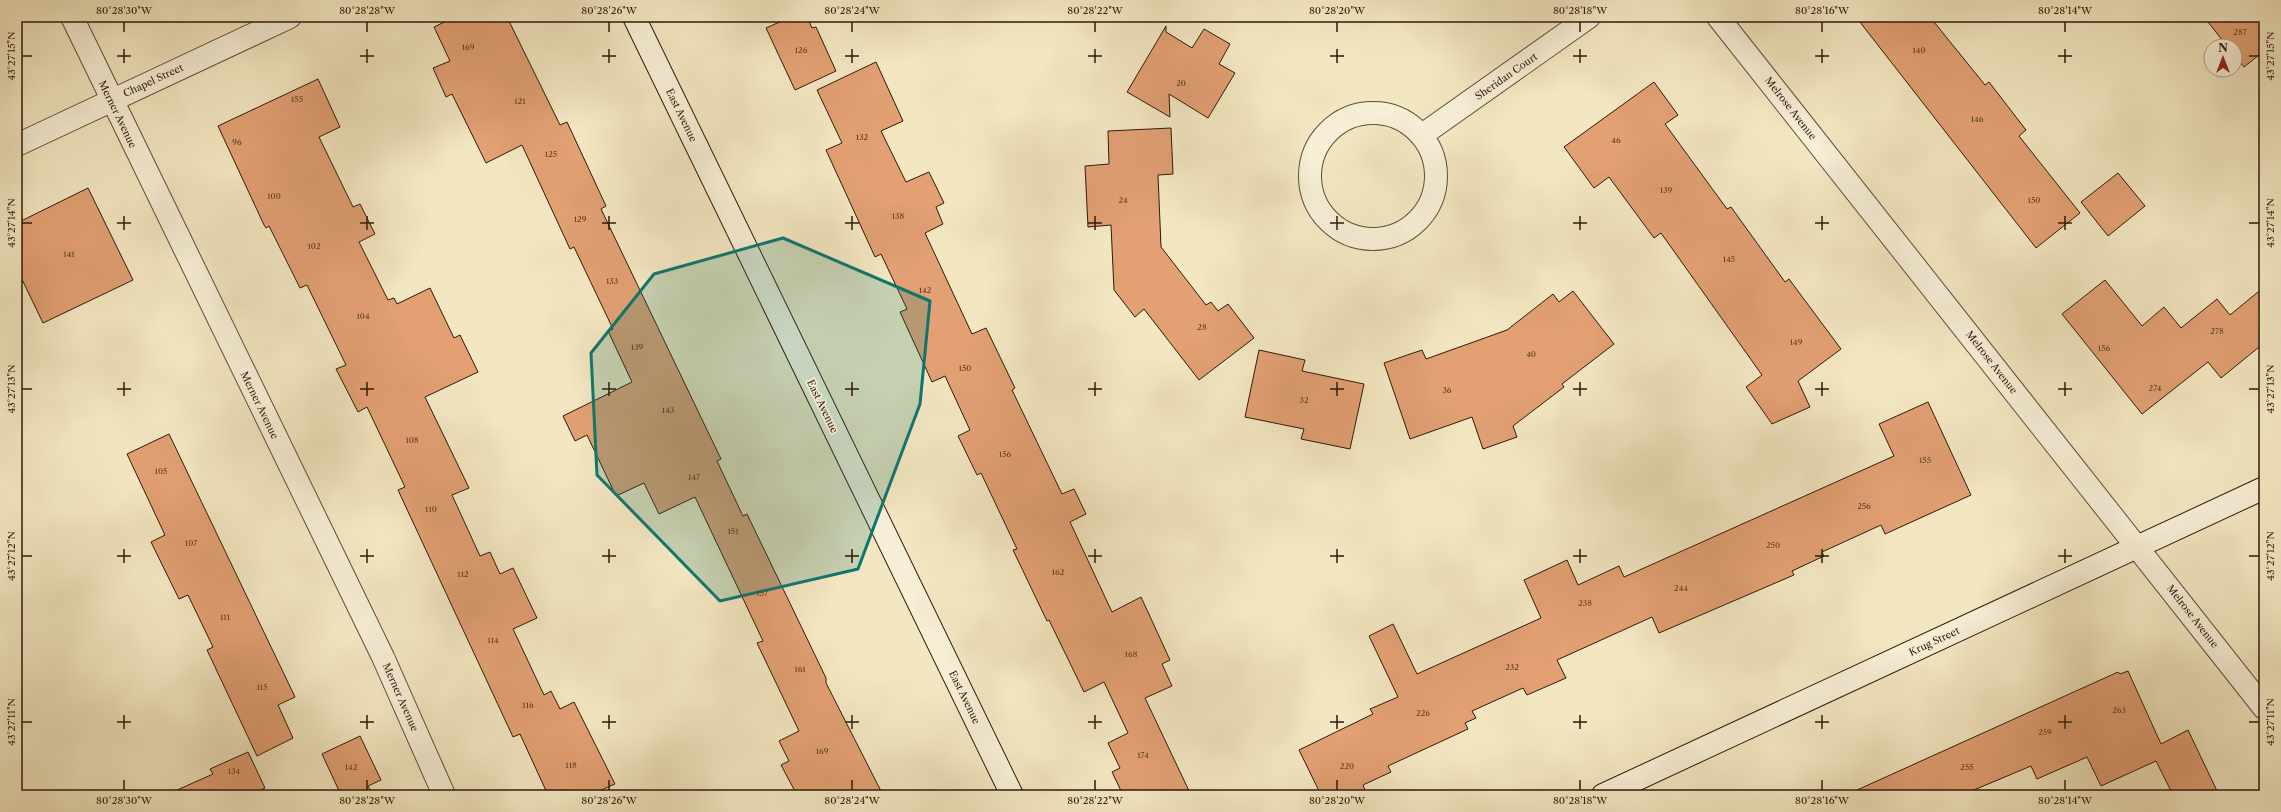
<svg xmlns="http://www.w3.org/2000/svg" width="2281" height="812" font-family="'Libre Caslon Text',serif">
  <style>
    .building { fill: #e2a073; stroke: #2e1a08 }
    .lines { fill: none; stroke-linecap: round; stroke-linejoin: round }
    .street-casing { stroke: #5f4d36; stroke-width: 24 }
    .secondary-casing { stroke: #2e1a08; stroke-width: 24 }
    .street { stroke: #f7efd7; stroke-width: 22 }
    .secondary { stroke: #f7efd7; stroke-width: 22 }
    .marked { fill: #0f766e; fill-opacity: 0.2; stroke: #0f766e; stroke-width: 3; stroke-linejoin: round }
    .ticks { fill: none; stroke: #2e1a08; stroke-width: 1.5 }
    .labels { text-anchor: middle; stroke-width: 3.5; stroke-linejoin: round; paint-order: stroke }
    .number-label { font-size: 8px; fill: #5b3c23 }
    .street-label { font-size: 10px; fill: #2e1a08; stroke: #f7efd7 }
    .neatline { fill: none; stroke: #2e1a08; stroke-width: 1.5 }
    .ticks-label { font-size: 10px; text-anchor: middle; fill: #2e1a08 }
  </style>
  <rect width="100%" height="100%" fill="#f3e7c2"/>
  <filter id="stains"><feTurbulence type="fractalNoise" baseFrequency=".005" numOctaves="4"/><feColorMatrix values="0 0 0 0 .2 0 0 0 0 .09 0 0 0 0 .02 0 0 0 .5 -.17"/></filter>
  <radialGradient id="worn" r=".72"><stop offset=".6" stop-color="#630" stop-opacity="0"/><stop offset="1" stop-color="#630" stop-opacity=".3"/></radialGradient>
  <g class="building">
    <path d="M455,17H507L560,125L567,122L606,206L601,209L721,459L717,461L743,516L747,514L826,678V683L883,795H797L781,765L789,761L779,741L799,731L757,643L763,641L695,497L659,514L644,483L616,496L587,435L575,441L563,416L632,382L608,331L613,329L574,247L570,249L522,145L486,163L452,94L446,97L433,68L450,61L434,27Z"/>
    <path d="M791,17H807L812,28L816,27L836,71L795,90L766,28Z"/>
    <path d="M1856,17H1930L1985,85L1989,82L2026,130L2019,136L2080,213L2036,248Z"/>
    <path d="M2204,17H2264V51L2244,67L2235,56V46H2227Z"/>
    <path d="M1166,26V32L1192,48L1204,29L1230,44L1219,64L1235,73L1208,118L1169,94L1170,117L1127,92Z"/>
    <path d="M876,62L903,121L881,131L906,182L929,172L944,203L936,207L943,224L925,233L972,334L986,328L1015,388L1012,390L1062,494L1074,489L1086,514L1070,522L1112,612L1141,597L1170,660L1162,664L1172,686L1145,698L1191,795H1123L1112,772L1120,768L1108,743L1128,733L1104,682L1084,692L1049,620L1047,621L1013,550L1017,549L981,473L977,475L958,436L970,430L945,376L932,382L900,312L907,309L881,254L875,257L826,150L842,143L817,90Z"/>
    <path d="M318,79L340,127L319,137L353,207L360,204L375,234L359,242L388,300L394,298L397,304L430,288L454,338L460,335L478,372L425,397L469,488L452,495L480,556L490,552L500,574L513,568L537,618L513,629L544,695L551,691L560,709L574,702L615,784L590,795H548L520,734L513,737L398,490L405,487L367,407L358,412L336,369L346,365L307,285L300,288L269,226L266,228L264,225L218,126Z"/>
    <path d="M1654,82L1678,115L1665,124L1727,209L1731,207L1785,282L1789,279L1841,349L1798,381L1810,407L1772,424L1746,387L1762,375L1661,233L1654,238L1609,177L1594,188L1564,147Z"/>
    <path d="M1171,128L1173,174L1158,175L1161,247L1206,305L1211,302L1218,311L1228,304L1254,338L1199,380L1144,309L1135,317L1114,290L1111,225L1088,227L1085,166L1109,164L1108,131Z"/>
    <path d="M2118,173L2145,206L2108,236L2081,202Z"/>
    <path d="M88,188L133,280L43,323L17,269V223Z"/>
    <path d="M2105,280L2142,326L2164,307L2181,328L2217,299L2230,315L2264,287V343L2221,378L2208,362L2142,414L2062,314Z"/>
    <path d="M1573,291L1614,344L1562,384L1564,387L1513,426L1517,437L1483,449L1472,417L1410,439L1384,363L1422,350L1426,359L1507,330L1553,294L1559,302Z"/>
    <path d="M1259,350L1305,360L1302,371L1364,384L1350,449L1301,439L1304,429L1245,417Z"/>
    <path d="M1928,402L1971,495L1885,534L1881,525L1822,552L1824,556L1792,571L1794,575L1659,633L1652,617L1557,660L1566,678L1527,695L1523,688L1472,711L1476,718L1465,723L1468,729L1388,766L1391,772L1363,785L1367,795H1321L1299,750L1373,714L1370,709L1398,697L1369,636L1393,624L1417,674L1541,618L1524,580L1567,560L1578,585L1619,566L1624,577L1894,456L1879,424Z"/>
    <path d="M169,434L295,697L278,705L293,738L257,756L207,650L213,647L188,595L179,599L151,542L165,535L127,454Z"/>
    <path d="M2128,671L2161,744L2188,730L2219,795H2173L2156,761L2101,786L2087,757L2037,779L2031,766L1962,795H1846L2118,672L2120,674Z"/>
    <path d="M360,736L381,780L368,786L373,795H341L322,754Z"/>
    <path d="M248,752L265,788L249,795H166L213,774L210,769Z"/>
  </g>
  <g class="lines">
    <defs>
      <g id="street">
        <path d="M72,17L383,657L444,795"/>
        <path d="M1718,17L2264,708"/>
        <circle cx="1373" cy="176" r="63"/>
        <path d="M1422,135L1589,17"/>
        <path d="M17,145L290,17"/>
      </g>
      <g id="secondary">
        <path d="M634,17L1012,795"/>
        <path d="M1603,795L2264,488"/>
      </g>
    </defs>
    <use href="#street" class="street-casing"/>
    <use href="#secondary" class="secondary-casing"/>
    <use href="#street" class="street"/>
    <use href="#secondary" class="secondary"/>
  </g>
  <path class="marked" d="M783,238L930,301L920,404L858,569L720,601L597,475L591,353L654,274Z"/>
  <path class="ticks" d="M124,22V32M367,22V32M609,22V32M852,22V32M1095,22V32M1337,22V32M1580,22V32M1822,22V32M2065,22V32M124,49V63M367,49V63M609,49V63M852,49V63M1095,49V63M1337,49V63M1580,49V63M1822,49V63M2065,49V63M22,56H32M117,56H131M360,56H374M602,56H616M845,56H859M1088,56H1102M1330,56H1344M1573,56H1587M1815,56H1829M2058,56H2072M2249,56H2259M124,216V230M367,216V230M609,216V230M852,216V230M1095,216V230M1337,216V230M1580,216V230M1822,216V230M2065,216V230M22,223H32M117,223H131M360,223H374M602,223H616M845,223H859M1088,223H1102M1330,223H1344M1573,223H1587M1815,223H1829M2058,223H2072M2249,223H2259M124,382V396M367,382V396M609,382V396M852,382V396M1095,382V396M1337,382V396M1580,382V396M1822,382V396M2065,382V396M22,389H32M117,389H131M360,389H374M602,389H616M845,389H859M1088,389H1102M1330,389H1344M1573,389H1587M1815,389H1829M2058,389H2072M2249,389H2259M124,549V563M367,549V563M609,549V563M852,549V563M1095,549V563M1337,549V563M1580,549V563M1822,549V563M2065,549V563M22,556H32M117,556H131M360,556H374M602,556H616M845,556H859M1088,556H1102M1330,556H1344M1573,556H1587M1815,556H1829M2058,556H2072M2249,556H2259M124,715V729M367,715V729M609,715V729M852,715V729M1095,715V729M1337,715V729M1580,715V729M1822,715V729M2065,715V729M22,722H32M117,722H131M360,722H374M602,722H616M845,722H859M1088,722H1102M1330,722H1344M1573,722H1587M1815,722H1829M2058,722H2072M2249,722H2259M124,780V790M367,780V790M609,780V790M852,780V790M1095,780V790M1337,780V790M1580,780V790M1822,780V790M2065,780V790"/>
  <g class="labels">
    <g class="number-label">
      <text x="2240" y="35">287</text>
      <text x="468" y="50">169</text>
      <text x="801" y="53">126</text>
      <text x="1919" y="53">140</text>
      <text x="1181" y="86">20</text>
      <text x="297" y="102">155</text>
      <text x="520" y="104">121</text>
      <text x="1977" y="122">146</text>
      <text x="862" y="140">132</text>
      <text x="1616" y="143">46</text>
      <text x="237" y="145">96</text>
      <text x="551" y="157">125</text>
      <text x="1666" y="193">139</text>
      <text x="274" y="199">100</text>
      <text x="1123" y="203">24</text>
      <text x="2034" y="203">150</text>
      <text x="898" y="219">138</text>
      <text x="580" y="222">129</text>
      <text x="314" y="249">102</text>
      <text x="69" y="257">141</text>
      <text x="1729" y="262">145</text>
      <text x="612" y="284">133</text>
      <text x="925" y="293">142</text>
      <text x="363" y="319">104</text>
      <text x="1202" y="330">28</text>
      <text x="2217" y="334">278</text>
      <text x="1796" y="345">149</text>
      <text x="637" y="350">139</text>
      <text x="2104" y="351">156</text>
      <text x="1531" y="357">40</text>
      <text x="965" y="371">150</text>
      <text x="2155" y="391">274</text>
      <text x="1447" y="393">36</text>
      <text x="1304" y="403">32</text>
      <text x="668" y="413">143</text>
      <text x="412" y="443">108</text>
      <text x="1005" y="457">156</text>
      <text x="1925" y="463">155</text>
      <text x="161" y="474">105</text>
      <text x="694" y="480">147</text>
      <text x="1864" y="509">256</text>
      <text x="431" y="512">110</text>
      <text x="733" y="534">151</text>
      <text x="191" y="546">107</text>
      <text x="1773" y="548">250</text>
      <text x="1058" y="575">162</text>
      <text x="463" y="577">112</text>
      <text x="1681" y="591">244</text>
      <text x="762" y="596">157</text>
      <text x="1585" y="606">238</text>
      <text x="225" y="620">111</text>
      <text x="493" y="643">114</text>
      <text x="1131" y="657">168</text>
      <text x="1512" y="670">232</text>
      <text x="800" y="672">161</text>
      <text x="262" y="690">115</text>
      <text x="528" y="708">116</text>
      <text x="2119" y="713">263</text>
      <text x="1423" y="716">226</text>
      <text x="2045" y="735">259</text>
      <text x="822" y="754">169</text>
      <text x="1143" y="758">174</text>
      <text x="571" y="768">118</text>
      <text x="1347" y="769">220</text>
      <text x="351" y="770">142</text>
      <text x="1967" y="770">255</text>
      <text x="234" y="774">134</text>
    </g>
    <g class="street-label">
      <text transform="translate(1506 76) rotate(-35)" y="4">Sheridan Court</text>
      <text transform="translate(153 80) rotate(-25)" y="4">Chapel Street</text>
      <text transform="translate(1791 108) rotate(52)" y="4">Melrose Avenue</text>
      <text transform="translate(118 114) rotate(64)" y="4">Merner Avenue</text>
      <text transform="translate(682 115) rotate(64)" y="4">East Avenue</text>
      <text transform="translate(1992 362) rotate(52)" y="4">Melrose Avenue</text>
      <text transform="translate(260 405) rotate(64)" y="4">Merner Avenue</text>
      <text transform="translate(823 406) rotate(64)" y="4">East Avenue</text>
      <text transform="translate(2193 616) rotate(52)" y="4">Melrose Avenue</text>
      <text transform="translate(1934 641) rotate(-25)" y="4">Krug Street</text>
      <text transform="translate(401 697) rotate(66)" y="4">Merner Avenue</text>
      <text transform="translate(965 697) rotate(64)" y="4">East Avenue</text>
    </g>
  </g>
  <rect width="2281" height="812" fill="none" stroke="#f3e7c2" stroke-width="44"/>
  <g transform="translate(2223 58)"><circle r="19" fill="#f7efd7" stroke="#a79a84"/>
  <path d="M0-3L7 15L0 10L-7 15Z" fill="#8f2418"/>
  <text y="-6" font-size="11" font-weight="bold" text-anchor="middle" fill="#2e1a08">N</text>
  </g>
  <rect x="22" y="22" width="2237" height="768" class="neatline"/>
  <g class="ticks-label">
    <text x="124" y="14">80°28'30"W</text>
    <text x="367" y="14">80°28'28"W</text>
    <text x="609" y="14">80°28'26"W</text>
    <text x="852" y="14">80°28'24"W</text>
    <text x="1095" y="14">80°28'22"W</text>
    <text x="1337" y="14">80°28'20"W</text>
    <text x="1580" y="14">80°28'18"W</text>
    <text x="1822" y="14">80°28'16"W</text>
    <text x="2065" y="14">80°28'14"W</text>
    <text transform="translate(11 56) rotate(-90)" y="4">43°27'15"N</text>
    <text transform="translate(2270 56) rotate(-90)" y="4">43°27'15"N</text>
    <text transform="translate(11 223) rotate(-90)" y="4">43°27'14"N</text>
    <text transform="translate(2270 223) rotate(-90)" y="4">43°27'14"N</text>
    <text transform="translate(11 389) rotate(-90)" y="4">43°27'13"N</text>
    <text transform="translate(2270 389) rotate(-90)" y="4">43°27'13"N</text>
    <text transform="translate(11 556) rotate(-90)" y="4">43°27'12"N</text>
    <text transform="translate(2270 556) rotate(-90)" y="4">43°27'12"N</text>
    <text transform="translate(11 722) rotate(-90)" y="4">43°27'11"N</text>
    <text transform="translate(2270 722) rotate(-90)" y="4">43°27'11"N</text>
    <text x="124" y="804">80°28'30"W</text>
    <text x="367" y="804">80°28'28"W</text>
    <text x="609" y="804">80°28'26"W</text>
    <text x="852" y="804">80°28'24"W</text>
    <text x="1095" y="804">80°28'22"W</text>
    <text x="1337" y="804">80°28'20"W</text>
    <text x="1580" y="804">80°28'18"W</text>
    <text x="1822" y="804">80°28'16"W</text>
    <text x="2065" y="804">80°28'14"W</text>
  </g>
  <rect width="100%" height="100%" filter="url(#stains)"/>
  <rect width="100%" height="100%" fill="url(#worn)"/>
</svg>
